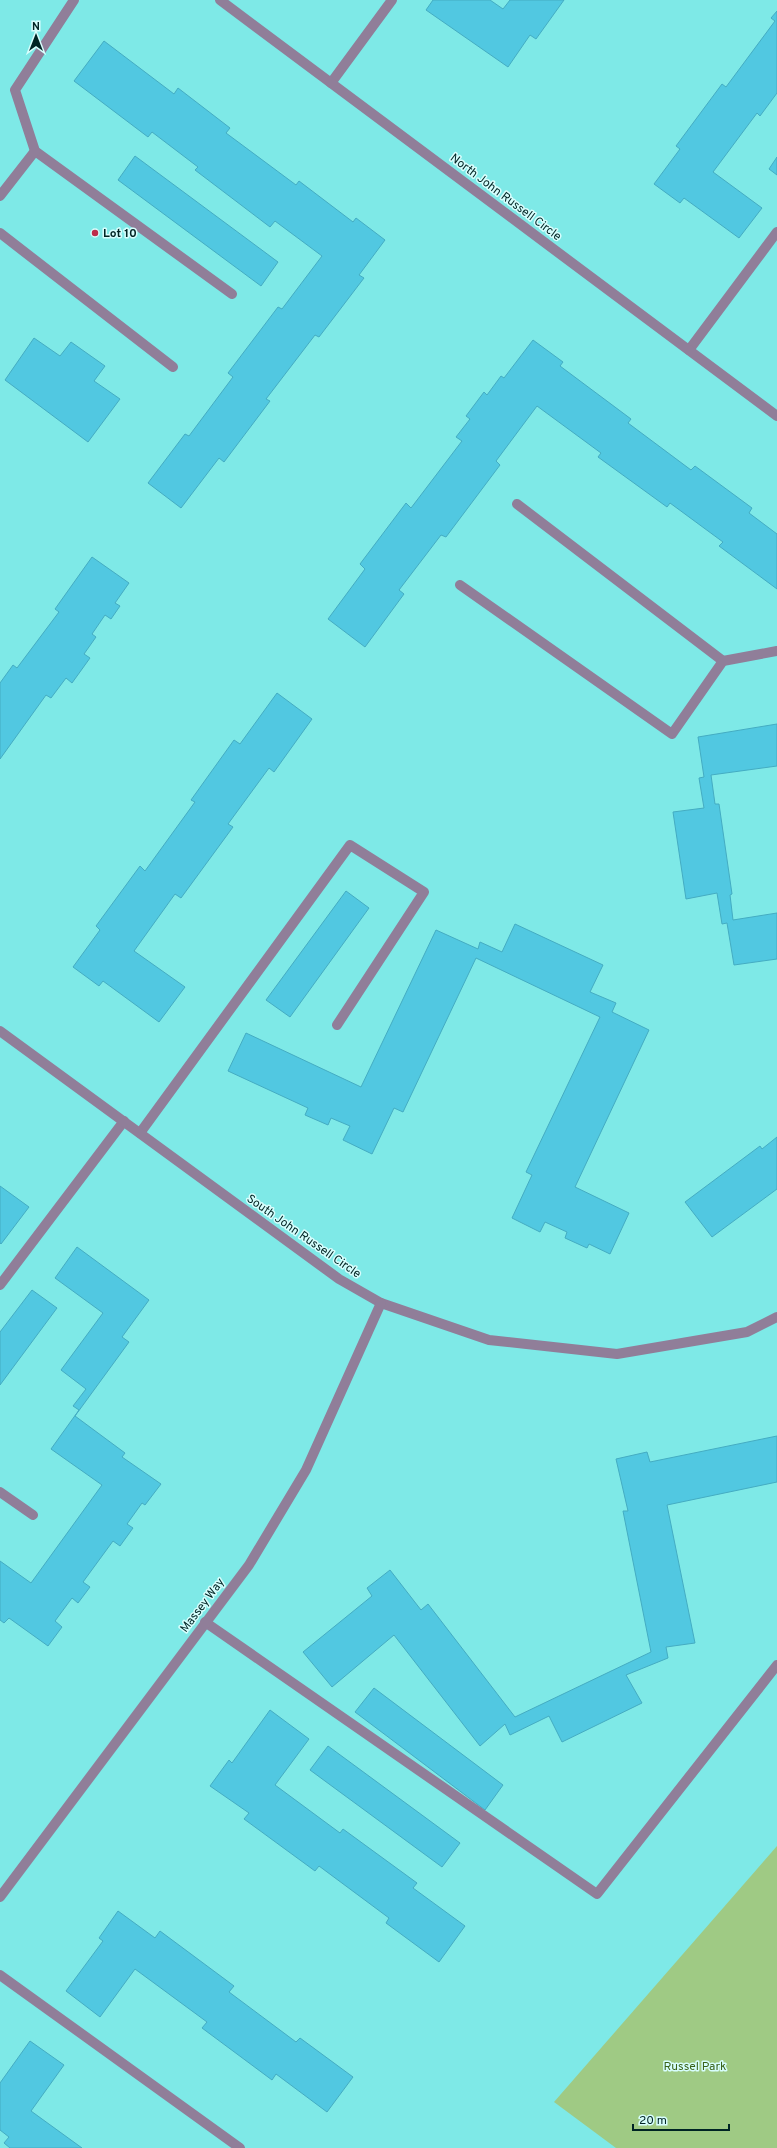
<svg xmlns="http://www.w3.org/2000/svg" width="777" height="2148" font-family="Overpass,sans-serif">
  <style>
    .green { fill: #9fca84 }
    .building { fill: #51c8e1; stroke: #44acc2 }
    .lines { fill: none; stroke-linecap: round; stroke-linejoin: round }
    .lane { stroke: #907e99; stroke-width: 10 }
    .street { stroke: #907e99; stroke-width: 10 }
    .poi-dot { fill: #bd2c4b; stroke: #d7fefd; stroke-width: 1.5 }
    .labels { text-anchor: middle; stroke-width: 3; stroke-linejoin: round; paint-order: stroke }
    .street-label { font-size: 12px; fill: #002424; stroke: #d7fefd }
    .poi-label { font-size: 12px; font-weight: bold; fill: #002424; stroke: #d7fefd; text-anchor: start }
    .park-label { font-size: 12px; fill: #396218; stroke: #d7fefd }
  </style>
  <rect width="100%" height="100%" fill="#7ee9e7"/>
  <path class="green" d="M777,1846V2148H616L554,2102Z"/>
  <g class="building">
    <path d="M433,0H490L503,9L510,0H564L536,39L530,35L508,67L426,10Z"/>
    <path d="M777,11V93L760,116L757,113L713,172L762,208L739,238L684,198L680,203L654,184L680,149L676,146L722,84L726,87L775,21L771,18Z"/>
    <path d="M104,41L174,94L178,88L230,128L226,133L296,185L299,181L353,222L356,218L385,240L359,275L364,278L319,337L315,335L266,399L270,401L224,462L219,458L181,508L148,483L185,434L189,436L233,377L228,373L278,307L282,309L322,256L275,221L270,227L195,170L198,167L152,132L148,137L74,81Z"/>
    <path d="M135,156L278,262L261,286L118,180Z"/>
    <path d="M777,157V175L769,169Z"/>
    <path d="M34,338L60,356L71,342L105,366L94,381L120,399L88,442L5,380Z"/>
    <path d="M533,340L563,362L560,366L631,419L628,423L691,470L695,466L752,508L749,513L777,534V589L719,546L723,542L670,503L667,507L598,457L601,453L537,406L496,461L500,465L446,537L441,535L399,590L404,594L365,647L328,619L365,569L360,564L406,503L411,508L462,441L456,437L470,419L466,416L484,392L487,395L501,376L504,378Z"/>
    <path d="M92,557L129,583L115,603L120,606L111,619L105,615L92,634L96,637L84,654L90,658L72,683L66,678L51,698L46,695L0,759V683L13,665L17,668L59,612L55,609Z"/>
    <path d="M277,693L312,719L274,772L269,768L228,824L233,827L181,898L175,894L134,951L185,987L159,1022L103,981L99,986L73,967L100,930L96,926L140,866L145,871L195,802L191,800L234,740L240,744Z"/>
    <path d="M777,724V766L711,775L715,804H719L732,894L730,895L733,920L777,913V959L734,965L727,923L722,924L717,893L686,899L673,812L704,808L699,778L704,777L698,737Z"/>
    <path d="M346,891L369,908L290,1017L266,1000Z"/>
    <path d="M515,924L603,965L590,992L616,1003L612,1012L649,1030L575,1187L629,1213L610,1254L589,1244L587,1248L565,1238L567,1232L545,1222L540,1232L512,1218L532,1175L526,1172L600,1017L476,958L403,1112L394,1108L372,1154L343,1140L350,1126L331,1118L328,1125L305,1115L308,1108L228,1071L246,1033L361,1087L436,930L478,949L480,942L502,952Z"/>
    <path d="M777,1137V1189L712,1237L685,1202L760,1146L762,1149Z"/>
    <path d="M0,1186L29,1207L1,1244L0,1243Z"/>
    <path d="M77,1247L149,1300L122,1337L129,1342L75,1416L125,1453L122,1457L161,1484L145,1505L142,1503L127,1524L133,1528L120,1546L113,1541L83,1582L90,1587L78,1603L72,1598L55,1621L62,1627L48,1646L9,1618L4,1623L0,1620V1561L31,1583L102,1485L51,1449L79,1410L73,1406L86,1389L61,1370L103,1313L55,1278Z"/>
    <path d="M32,1290L57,1308L0,1385V1332Z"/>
    <path d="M777,1436V1482L667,1505L695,1643L666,1647L668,1658L626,1675L642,1703L562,1742L549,1716L510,1735L505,1724L480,1746L394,1635L332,1687L303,1652L372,1596L367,1588L390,1570L421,1610L428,1604L515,1717L651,1652L623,1511H628L616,1459L647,1452L650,1462Z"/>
    <path d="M374,1688L503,1785L485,1810L355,1712Z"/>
    <path d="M270,1710L309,1739L275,1785L340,1833L343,1829L417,1883L413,1888L465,1926L439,1962L386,1923L389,1918L319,1866L315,1871L244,1819L249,1813L210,1786L229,1760L232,1763Z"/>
    <path d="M328,1746L460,1843L442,1867L310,1770Z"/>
    <path d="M118,1911L155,1938L160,1931L234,1986L229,1992L296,2042L300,2038L353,2077L327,2112L276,2074L272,2080L202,2028L207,2022L135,1969L100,2017L66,1991L103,1941L99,1938Z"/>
    <path d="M30,2041L64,2065L31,2111L82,2148H10L4,2143L9,2137L0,2130V2083Z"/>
  </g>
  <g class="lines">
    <g class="lane">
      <path d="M74,0L15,90L35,151L232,294"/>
      <path d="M331,83L392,0"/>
      <path d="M0,196L35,151"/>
      <path d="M0,233L173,367"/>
      <path d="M689,350L777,232"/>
      <path d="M517,504L723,661"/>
      <path d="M460,585L672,734L723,661L777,651"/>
      <path d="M140,1133L350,845L424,892L337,1025"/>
      <path d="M0,1285L124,1121"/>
      <path d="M0,1492L33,1515"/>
      <path d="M205,1622L597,1894L777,1665"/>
      <path d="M0,1975L240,2148"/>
    </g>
    <g class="street">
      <path d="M220,0L777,416"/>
      <path d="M0,1031L339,1279L381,1303L489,1340L617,1354L747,1332L777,1317"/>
      <path d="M0,1897L249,1565L306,1470L381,1303"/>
    </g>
  </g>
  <circle class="poi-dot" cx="95" cy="233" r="4"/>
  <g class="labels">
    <g class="street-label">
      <text transform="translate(506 197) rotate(37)" y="4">North John Russell Circle</text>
      <text transform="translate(304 1236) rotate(35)" y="4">South John Russell Circle</text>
      <text transform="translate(202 1605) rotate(-53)" y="4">Massey Way</text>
    </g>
    <g class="poi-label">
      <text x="103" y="237">Lot 10</text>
    </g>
    <g class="park-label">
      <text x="695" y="2070">Russel Park</text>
    </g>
  </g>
  <g transform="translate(36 36)" stroke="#d7fefd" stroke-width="3" paint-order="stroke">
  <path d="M0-3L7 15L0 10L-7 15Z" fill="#002424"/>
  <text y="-6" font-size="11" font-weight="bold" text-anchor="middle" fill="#002424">N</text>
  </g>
  <path d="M633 2124v6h96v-6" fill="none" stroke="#002424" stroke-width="2"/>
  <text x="639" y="2124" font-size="12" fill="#002424" stroke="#d7fefd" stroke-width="3" paint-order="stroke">20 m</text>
</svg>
